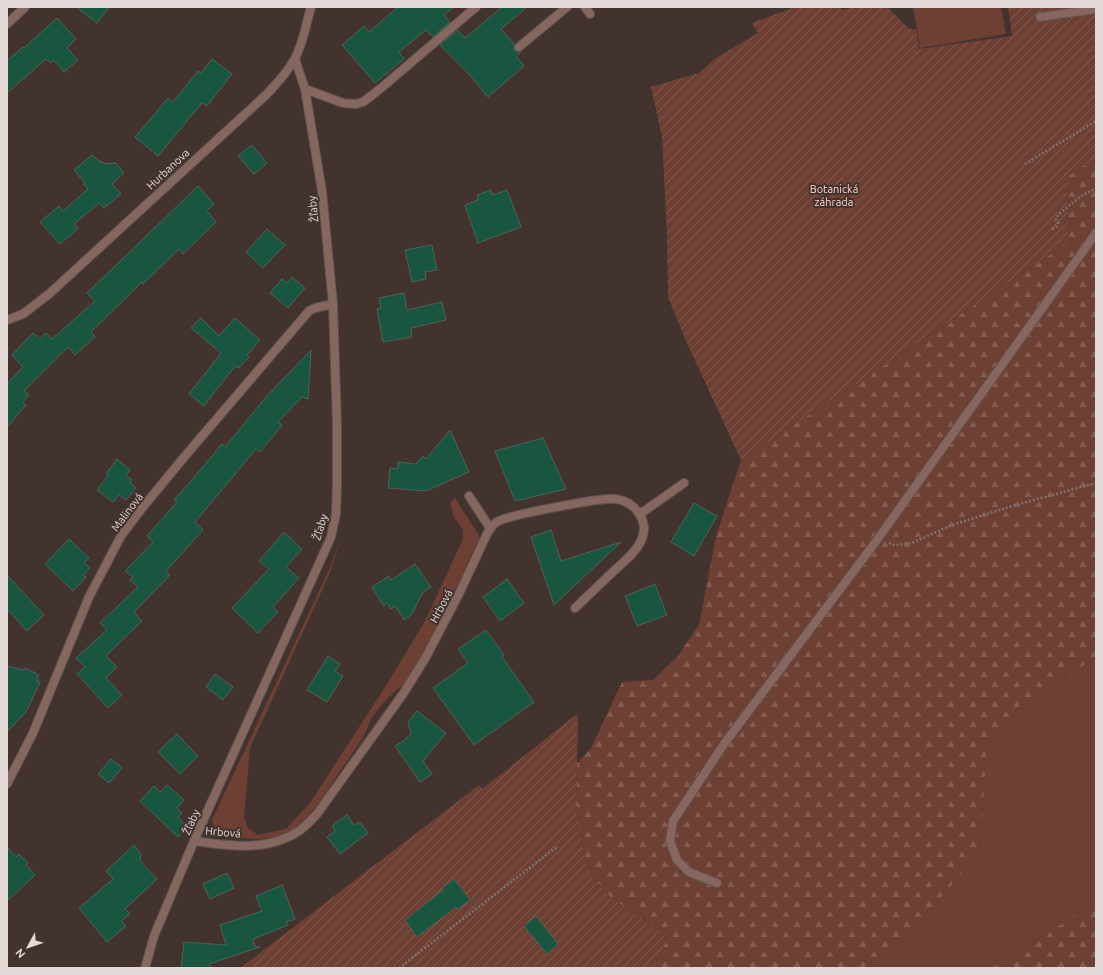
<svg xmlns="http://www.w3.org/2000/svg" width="1103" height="975" font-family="Ubuntu,sans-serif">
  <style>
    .green { fill: #6e4034 }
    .forest { fill: url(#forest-firs) }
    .garden { fill: url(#garden-furrows) }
    .building { fill: #185640; stroke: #51615a }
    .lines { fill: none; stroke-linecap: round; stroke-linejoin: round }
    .lane-casing { stroke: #5f514d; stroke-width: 10 }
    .street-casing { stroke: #5f514d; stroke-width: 10 }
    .path { stroke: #7f726e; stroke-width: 2.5; stroke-dasharray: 2 2; stroke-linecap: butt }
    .lane { stroke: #86675f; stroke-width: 8 }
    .street { stroke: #86675f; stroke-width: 8 }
    .labels { text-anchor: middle; stroke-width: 4; stroke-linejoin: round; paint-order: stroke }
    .street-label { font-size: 11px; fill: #e3d9d7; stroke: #42332f }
    .park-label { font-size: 11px; fill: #fcd3c8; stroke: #42332f }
  </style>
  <defs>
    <pattern id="forest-firs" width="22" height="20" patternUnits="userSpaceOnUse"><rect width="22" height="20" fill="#6e4034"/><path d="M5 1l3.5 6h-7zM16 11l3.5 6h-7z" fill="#835b51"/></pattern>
    <pattern id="garden-furrows" width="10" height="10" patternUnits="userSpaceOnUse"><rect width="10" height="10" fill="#6e4034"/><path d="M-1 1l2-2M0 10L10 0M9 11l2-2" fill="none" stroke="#835b51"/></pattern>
  </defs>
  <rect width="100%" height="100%" fill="#42332f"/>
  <g class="green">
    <path d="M913,7H1001L1006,34L920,48Z"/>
    <path d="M455,498L478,534L479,539C457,586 436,633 409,677C403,686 397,689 390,696C383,702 376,712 371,719C368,725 367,731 364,736C356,748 348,760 340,771C326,791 313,816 292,830C278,839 256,840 240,838C229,837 214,832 212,820L327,574L341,539L329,575L250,748L244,817L248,828L258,835L286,829L310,803L387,684L425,621L463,539V530L454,517L450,503Z"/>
    <path d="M1096,658V902L992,968H863L915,927L980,853L986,740L1019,707L1089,662Z"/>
  </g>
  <g class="forest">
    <path d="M1096,157V658L1089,662L1019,707L987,740L980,853L915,927L863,968H654L668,936L610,897L590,873L584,856L576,805L577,763L591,748L622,682L653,680L678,656L699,625L716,536L741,460L1068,243L1067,177Z"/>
    <path d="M1096,902V968H992Z"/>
  </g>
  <g class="garden">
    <path d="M795,7H840L841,10L856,7H887L909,29H916L919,49L1012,36L1008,7H1096V157L1067,177L1068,243L741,460L686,341L668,297L667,233L662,137L651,87L699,73L716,58L758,33L752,23Z"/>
    <path d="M577,714L578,718L576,805L584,856L590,873L610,897L668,936L654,968H244L243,966L479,785L482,789Z"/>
  </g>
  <g class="building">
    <path d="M76,7H109L97,23Z"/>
    <path d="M398,7H454L444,15L450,22L433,37L426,30L399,52L404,59L375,83L342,45L364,26L369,32Z"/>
    <path d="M502,7H527L501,29L514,44V48L515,51L521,52L516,56L524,66L488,97L467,72L440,45L458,30L465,38Z"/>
    <path d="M57,18L76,39L67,48L78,60L64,72L54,60L51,63L46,59L7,93V61L23,47L24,48Z"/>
    <path d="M212,59L232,74L207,106L202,103L158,156L135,137L168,98L173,102L198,71L201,73Z"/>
    <path d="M252,145L267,163L254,174L238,156Z"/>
    <path d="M92,155L99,161L107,164L116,163L124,173L112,184L121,194L104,208L99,203L74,224L78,229L60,244L40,222L59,206L63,211L88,189L83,184L85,183L74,170Z"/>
    <path d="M198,186L214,204L207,211L216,222L183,254L179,249L143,284L142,282L91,332L95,337L75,355L68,347L24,391L29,395L23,402L26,405L7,427V384L23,367L12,355L33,333L40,339L46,333L52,339L95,301L87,293Z"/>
    <path d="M491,190L493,195L507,190L521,227L478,243L465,205L478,200L477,195Z"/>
    <path d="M267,229L285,245L263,268L246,252Z"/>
    <path d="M432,245L437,270L425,272L426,279L412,282L405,250Z"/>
    <path d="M292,277L305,288L288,308L270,293L282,279L287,283Z"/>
    <path d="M404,293L407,310L442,302L446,320L411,328L412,337L383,342L377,309L381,308L379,298Z"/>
    <path d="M201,318L219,336L235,318L260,340L247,355L249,357L239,368L235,366L204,406L189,394L221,353L191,328Z"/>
    <path d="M311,350L308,399L302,397L278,422L282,425L260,452L256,449L195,522L203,530L166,571L170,575L134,612L142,621L106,656L117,667L106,678L122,695L108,708L77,674L85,667L76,658L107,630L100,623L138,587L130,580L133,577L125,571L153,542L147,536L177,502L174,500L191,481L222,444L225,447L266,397Z"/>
    <path d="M450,430L469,472L426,491L388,488L390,468L398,469V462L416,464L423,456L426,459Z"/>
    <path d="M543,438L566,489L515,501L495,451Z"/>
    <path d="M117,459L130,470L126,475L132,480L130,483L136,488L126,500L119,495L113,502L97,490L108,476L106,474Z"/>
    <path d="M694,503L717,516L694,556L671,542Z"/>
    <path d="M551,530L561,561L621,542L554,605L531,537Z"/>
    <path d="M284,532L302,549L286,567L299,578L273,607L278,612L258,633L232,608L269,569L259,561Z"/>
    <path d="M69,539L89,558L84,563L90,568L83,575L86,577L73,591L45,564Z"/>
    <path d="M415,564L431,587L423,592L412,614L404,620L395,606L391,609L387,603L384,606L372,587L389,576L391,580Z"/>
    <path d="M7,575L44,615L27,631L7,609Z"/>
    <path d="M507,579L524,603L500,621L483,597Z"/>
    <path d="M655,584L667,615L637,626L625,596Z"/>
    <path d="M486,630L504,655L502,657L534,702L474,745L433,688L468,663L458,649Z"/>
    <path d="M328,656L340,664L335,671L343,676L327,702L307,690Z"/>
    <path d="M7,666L23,670L25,668L39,675L36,680L40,682L26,712L7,732Z"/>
    <path d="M215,674L233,687L223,700L206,687Z"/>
    <path d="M417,711L446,733L423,761L432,774L420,782L395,746L405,740L411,733L408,722Z"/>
    <path d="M177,734L198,756L180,774L158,752Z"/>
    <path d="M111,759L122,768L109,783L98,774Z"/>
    <path d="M167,785L184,800L177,808L182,813L178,817L188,827L178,837L140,801L154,786L160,792Z"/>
    <path d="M347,815L354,825L360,822L368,833L340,854L327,837L335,831L332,826Z"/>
    <path d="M134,845L141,854L140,861L157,879L125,909L130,914L121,921L126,926L107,942L79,908L113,879L106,871Z"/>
    <path d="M7,847L16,857L19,854L28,863L26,865L35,875L7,901Z"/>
    <path d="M227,873L234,888L210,899L203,884Z"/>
    <path d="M454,879L470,900L458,909L456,907L417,937L405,920L443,890L442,888Z"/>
    <path d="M282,885L295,919L286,922L288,925L253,939L255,947H260L209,964L212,968H181L184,942L226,945L220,925L262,911L256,896Z"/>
    <path d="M536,916L558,944L547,954L524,926Z"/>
  </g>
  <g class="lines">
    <defs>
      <g id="lane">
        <path d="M585,7L590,14"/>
        <path d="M1040,17L1096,9"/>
        <path d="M519,47L567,7"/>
        <path d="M305,89L343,103L356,104L363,102L380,89L476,7"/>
        <path d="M469,496L490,528"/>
        <path d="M717,883L689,872L677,860L670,841L673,821L724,744L877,540L1096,233"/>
      </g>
      <g id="street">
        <path d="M7,24L25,7"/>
        <path d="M7,320L23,314L49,294L267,94C277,83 287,73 294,60C303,45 306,24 311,7"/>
        <path d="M640,514L684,483"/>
        <path d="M7,784L33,733L89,597L121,536L139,512L185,456L309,311L315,308L333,304"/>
        <path d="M194,841C229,846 268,852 299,831C306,826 312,819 317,814L403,694L426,657L459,594L487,534C490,529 492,525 497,522C508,515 603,497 616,499C636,502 650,522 641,541C636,552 626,560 617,568C603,581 589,595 575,608"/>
        <path d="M145,968L154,936L194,841L331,537L336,514L337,484V425L333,304L322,191L305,89L295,59"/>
      </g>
    </defs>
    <use href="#lane" class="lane-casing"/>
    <use href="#street" class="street-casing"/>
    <g class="path">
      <path d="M1025,164L1096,121"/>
      <path d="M1052,229C1056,227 1058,226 1058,222L1056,220L1058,215L1081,196L1096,188"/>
      <path d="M889,543L893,545L912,543L952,525L1012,506L1096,483"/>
      <path d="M399,968L558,846"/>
    </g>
    <use href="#lane" class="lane"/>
    <use href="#street" class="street"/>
  </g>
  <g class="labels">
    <g class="street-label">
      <text transform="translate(168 169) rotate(-43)" y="4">Hurbanova</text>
      <text transform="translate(313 209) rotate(-97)" y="4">Žľaby</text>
      <text transform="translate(127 512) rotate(-53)" y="4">Malinová</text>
      <text transform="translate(320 527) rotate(-73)" y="4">Žľaby</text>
      <text transform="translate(441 606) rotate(-62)" y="4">Hrbová</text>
      <text transform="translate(191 822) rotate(-66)" y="4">Žľaby</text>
      <text transform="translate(223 832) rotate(5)" y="4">Hrbová</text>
    </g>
    <g class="park-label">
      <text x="834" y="193">Botanická<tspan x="834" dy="13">záhrada</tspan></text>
    </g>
  </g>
  <rect width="1103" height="975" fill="none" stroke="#e3d9d7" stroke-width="16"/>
  <g transform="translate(28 947) rotate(230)" stroke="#42332f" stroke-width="3" paint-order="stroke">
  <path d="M0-3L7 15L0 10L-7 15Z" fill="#e3d9d7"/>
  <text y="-6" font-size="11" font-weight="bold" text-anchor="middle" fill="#e3d9d7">N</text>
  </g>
</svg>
